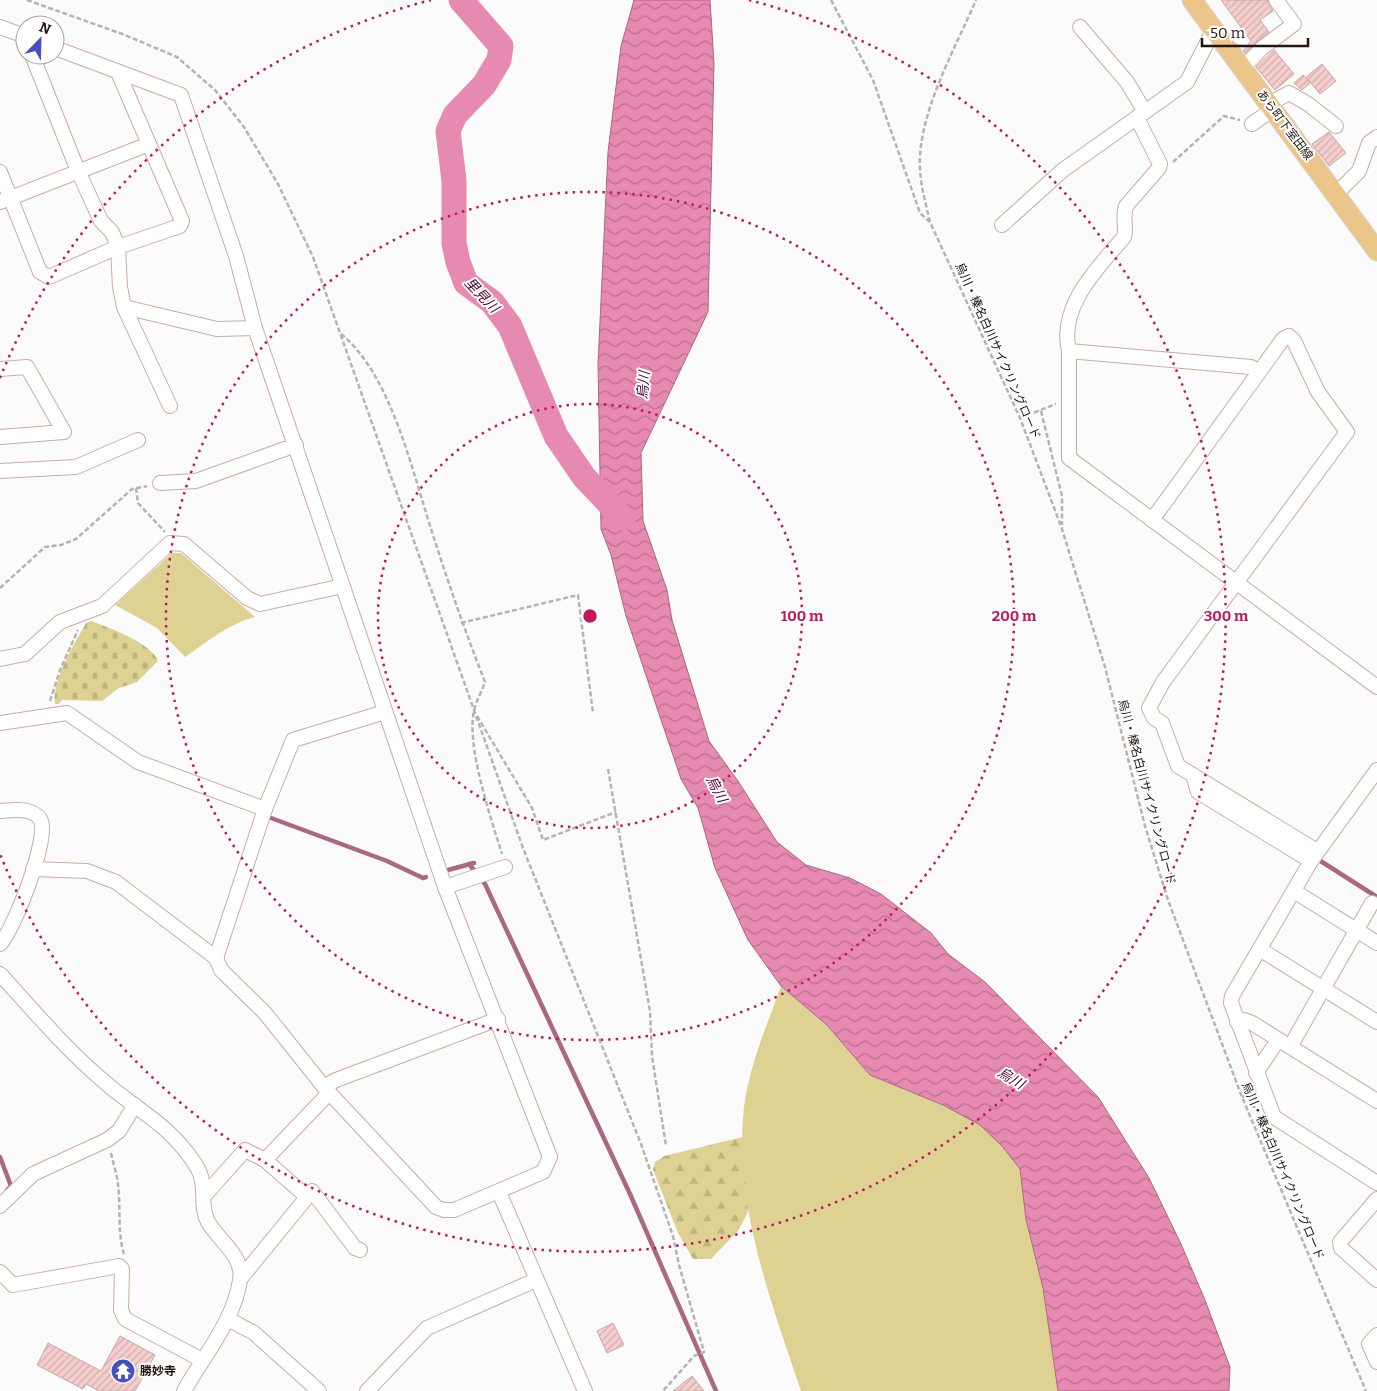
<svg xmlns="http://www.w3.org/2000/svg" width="1377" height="1391" font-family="Bitter,'Noto Sans JP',serif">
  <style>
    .green { fill: #ded293 }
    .forest { fill: url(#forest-firs) }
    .cemetery { fill: url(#cemetery-stones) }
    .water { fill: url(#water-waves); stroke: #ac6781 }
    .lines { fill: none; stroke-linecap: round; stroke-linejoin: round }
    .stream { stroke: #ac6781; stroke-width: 4.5 }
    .river { stroke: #e78ab2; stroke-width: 25 }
    .building { fill: url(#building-hatch); stroke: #cca6a6 }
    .minor-casing { stroke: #cdac9d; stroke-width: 16 }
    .major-casing { stroke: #d7d5d4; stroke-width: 21 }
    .path { stroke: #b7b3b1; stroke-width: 2.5; stroke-dasharray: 5 2.5; stroke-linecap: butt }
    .minor { stroke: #fff; stroke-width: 14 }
    .major { stroke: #ecc58b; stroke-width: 19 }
    .ring { fill: none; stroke: #c2185b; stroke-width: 2.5; stroke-dasharray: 2.5 5 }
    .labels { text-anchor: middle; stroke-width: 4; stroke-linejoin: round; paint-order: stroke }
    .street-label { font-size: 12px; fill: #211610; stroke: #fff }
    .poi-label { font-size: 12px; font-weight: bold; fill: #211610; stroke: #fff; text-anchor: start }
    .water-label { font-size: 14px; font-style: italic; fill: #530030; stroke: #fff }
    .centre { fill: #c2185b; stroke: #fff; stroke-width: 2.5 }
    .ring-label { font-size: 15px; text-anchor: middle; font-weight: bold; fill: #c2185b; stroke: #fff; stroke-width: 4; stroke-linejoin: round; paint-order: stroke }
  </style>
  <defs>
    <pattern id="forest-firs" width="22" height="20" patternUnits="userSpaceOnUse" patternTransform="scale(1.25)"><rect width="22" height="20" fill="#ded293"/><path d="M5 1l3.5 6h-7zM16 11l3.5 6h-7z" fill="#beb47e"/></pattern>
    <pattern id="cemetery-stones" width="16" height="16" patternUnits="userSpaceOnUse" patternTransform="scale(1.25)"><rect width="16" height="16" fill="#ded293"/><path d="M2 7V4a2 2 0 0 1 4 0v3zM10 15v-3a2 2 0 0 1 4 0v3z" fill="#beb47e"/></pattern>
    <pattern id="water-waves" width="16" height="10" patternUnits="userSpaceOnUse" patternTransform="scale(1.25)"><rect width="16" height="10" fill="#e78ab2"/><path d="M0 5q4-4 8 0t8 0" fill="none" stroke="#bb708f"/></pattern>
    <pattern id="building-hatch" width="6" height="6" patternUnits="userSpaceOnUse" patternTransform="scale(1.25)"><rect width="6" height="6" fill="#f4cdcc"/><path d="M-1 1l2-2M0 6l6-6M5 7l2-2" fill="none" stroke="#d1afae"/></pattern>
  </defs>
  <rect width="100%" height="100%" fill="#fbfbfb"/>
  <g class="green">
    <path d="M172,553H181L255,617C228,624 208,641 185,657L157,628L115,605Z"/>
    <path d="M781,986L827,1025L870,1075L943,1105L980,1125L1002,1146L1020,1169L1026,1219L1043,1288L1058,1391H801C772,1304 736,1211 743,1118C746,1073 766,1028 781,986Z"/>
  </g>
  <path class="forest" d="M743,1137L748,1212L738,1231L711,1259H693L678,1233L653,1170L655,1162L664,1156Z"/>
  <path class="cemetery" d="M91,621C108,627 153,644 158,661L137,682L119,688L102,701L62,700L59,704H55C51,681 75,643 86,623Z"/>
  <path class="water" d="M634,0H710L714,64L708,312L641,453L643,521L667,590L672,620L709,741L738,781L777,842L806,865L850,878L881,894L931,933L948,954L985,982L1098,1097L1149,1178L1181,1244L1205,1300L1230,1367L1229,1391H1058L1043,1288L1026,1219L1020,1169L1002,1146L980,1125L943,1105L870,1075L827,1025L781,986L748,940L715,868L698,808L681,779L626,616L611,555L601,529L598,364L608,152L621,46Z"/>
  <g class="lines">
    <g class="stream">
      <path d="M271,818L387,861L423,878L426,877"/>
      <path d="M1319,860L1377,897"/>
      <path d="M469,864L485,884L630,1194L716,1391"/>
      <path d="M448,870L474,863"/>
      <path d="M0,1157L11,1186L7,1190"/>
    </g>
    <path class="river" d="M461,0L501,46L499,60L484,85L455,115L448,131L454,181V243L458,262L466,283L492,302L510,326L556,436L584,477L623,518"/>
  </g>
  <g class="building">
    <path d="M1221,0H1267L1273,11L1260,20L1269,32L1245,53L1243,51L1251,41Z"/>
    <path d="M1274,50L1294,74L1275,90L1256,67Z"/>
    <path d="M1322,64L1336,81L1320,94L1306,77Z"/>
    <path d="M1303,75L1310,83L1302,90L1294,83Z"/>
    <path d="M1329,132L1346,153L1329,166L1312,144Z"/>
    <path d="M613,1323L624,1345L607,1353L597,1331Z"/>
    <path d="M120,1336L155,1355L135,1391H99L86,1384L83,1389L37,1365L48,1343L101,1371Z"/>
    <path d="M692,1376L704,1391H673Z"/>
  </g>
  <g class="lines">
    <defs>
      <g id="minor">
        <path d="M0,27L25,36"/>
        <path d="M1080,27L1127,82L1145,112"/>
        <path d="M32,55L78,171L101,221L112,232L118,247L120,287L124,307L170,406"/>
        <path d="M1242,69L1262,48L1294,24L1276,0"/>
        <path d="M1269,104L1289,93L1308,104L1336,126"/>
        <path d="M1137,118L1160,164L1159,168L1126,206C1122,217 1127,227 1124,237C1098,268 1058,306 1069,351V458L1377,687"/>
        <path d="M1252,124L1273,109"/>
        <path d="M0,172L40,272L49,277L118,247L180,226L182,221L118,72"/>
        <path d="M1336,194L1359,171L1369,143L1377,137"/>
        <path d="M0,202L149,144"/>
        <path d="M1002,225L1063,170L1187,82L1213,31"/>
        <path d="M124,307L217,329L255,328"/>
        <path d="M1069,351L1251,367L1258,371"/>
        <path d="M0,369L27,367L64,432L0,437"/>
        <path d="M0,471L76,467L138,440"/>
        <path d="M160,483L196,481L296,445"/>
        <path d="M1152,520L1283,339L1289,336L1294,341L1318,392L1347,432L1163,682L1149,708L1154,718L1162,723L1178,766L1317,851"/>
        <path d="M0,659L25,654L60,622L102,606L170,543L184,544L247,598L260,604L343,586"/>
        <path d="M0,723L67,713L138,762L265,809"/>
        <path d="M1377,770L1311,861L1232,996L1231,1003L1274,1117L1377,1183"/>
        <path d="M1193,775L1198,792L1311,861"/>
        <path d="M0,811C12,810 32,807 40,819C51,835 14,930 0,944"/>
        <path d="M33,869L87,871L116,882L216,958L221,970L265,1013L324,1087L436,1207L444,1210H454L543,1172L550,1157L445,887L255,328L236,256L181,95L55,48"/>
        <path d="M445,887L505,867"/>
        <path d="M1294,891L1377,943"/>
        <path d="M1261,950L1377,1022"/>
        <path d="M216,958L265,809L293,740L385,712"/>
        <path d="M0,974C32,1009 64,1047 100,1078C135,1110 170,1123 197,1167C208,1186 199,1206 208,1222C219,1241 244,1256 240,1280C234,1321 204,1355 184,1391"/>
        <path d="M1237,1022L1244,1020L1252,1023L1377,1101"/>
        <path d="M1290,1047L1372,903"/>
        <path d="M1256,1073L1278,1040"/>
        <path d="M324,1087L336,1080L498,1019"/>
        <path d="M265,1160L329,1093"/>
        <path d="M499,1192L585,1391"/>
        <path d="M205,1195L245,1150L265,1160L306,1196"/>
        <path d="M1377,1199L1340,1242L1341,1248L1377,1280"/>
        <path d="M0,1206L33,1174L107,1140L119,1131L135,1105"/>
        <path d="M0,1272L13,1285L119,1266L122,1269L121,1310L125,1319L202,1360"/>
        <path d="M241,1278L312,1191L355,1248L360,1250"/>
        <path d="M228,1319L254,1333L319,1391"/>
        <path d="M1377,1335L1369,1344L1377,1362"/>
        <path d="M367,1391L427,1328L536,1280"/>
      </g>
      <path id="major" d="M1192,0L1377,251"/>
    </defs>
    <use href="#minor" class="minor-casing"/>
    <use href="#major" class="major-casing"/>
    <g class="path">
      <path d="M27,0L125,35L177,57L215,90L244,127L278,184L313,257L523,848L641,1144L673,1236L679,1265L704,1352L694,1356L663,1391"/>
      <path d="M831,0L873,80L920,213L930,222L1020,418L1061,526L1105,667L1145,826L1168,900L1242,1097L1366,1391"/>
      <path d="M1173,162L1224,116L1240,120"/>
      <path d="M930,222C926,205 921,187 920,169C917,115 955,49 976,0"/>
      <path d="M341,334C392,375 413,475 433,535C449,585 466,634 485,682C482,691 476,701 474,711C466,746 491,818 502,854"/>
      <path d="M1041,411L1062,496V525"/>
      <path d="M1020,418L1056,404"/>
      <path d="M136,488L138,503L165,532"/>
      <path d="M0,588L45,547L61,545L76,539L132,489L147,486"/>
      <path d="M461,623L578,595L593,713"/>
      <path d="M50,701L60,670L78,630"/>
      <path d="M477,716L532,808L543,840L616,812"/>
      <path d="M608,769L650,1011L652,1056L666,1146"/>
      <path d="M1242,1097L1245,1096L1255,1108"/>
      <path d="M111,1153C113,1163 117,1174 118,1184C121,1207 117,1232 124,1254"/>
    </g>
    <use href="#minor" class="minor"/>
    <use href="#major" class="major"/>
  </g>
  <g class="ring">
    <circle cx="590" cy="616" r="212"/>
    <circle cx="590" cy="616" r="424"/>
    <path d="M0 378A636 636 0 0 1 431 0M749 0A636 636 0 1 1 0 854"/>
  </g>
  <defs>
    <symbol id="temple-disc" viewBox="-11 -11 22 22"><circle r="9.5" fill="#444fc4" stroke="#fff"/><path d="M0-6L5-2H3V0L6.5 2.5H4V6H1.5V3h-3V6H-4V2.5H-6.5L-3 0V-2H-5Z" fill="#fff"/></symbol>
  </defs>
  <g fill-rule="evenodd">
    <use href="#temple-disc" x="109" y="1357" width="28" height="28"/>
  </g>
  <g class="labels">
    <g class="street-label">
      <text transform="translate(1285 125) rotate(53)" y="4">あら町下室田線</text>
      <text transform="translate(998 351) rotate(66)" y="4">烏川・榛名白川サイクリングロード</text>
      <text transform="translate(1147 792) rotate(75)" y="4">烏川・榛名白川サイクリングロード</text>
      <text transform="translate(1283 1171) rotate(67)" y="4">烏川・榛名白川サイクリングロード</text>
    </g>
    <g class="poi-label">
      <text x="140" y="1375">勝妙寺</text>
    </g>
    <g class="water-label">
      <text transform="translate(482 295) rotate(46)" y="5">里見川</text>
      <text transform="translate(643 385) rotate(-85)" y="5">烏川</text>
      <text transform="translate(717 789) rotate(62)" y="5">烏川</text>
      <text transform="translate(1011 1078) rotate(31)" y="5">烏川</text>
    </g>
  </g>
  <circle cx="590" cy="616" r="8" class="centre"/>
  <g class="ring-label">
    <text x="802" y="621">100 m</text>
    <text x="1014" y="621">200 m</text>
    <text x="1226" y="621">300 m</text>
  </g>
  <g transform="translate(40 40) rotate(23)"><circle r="24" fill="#ffffff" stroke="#a6a29f"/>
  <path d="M0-4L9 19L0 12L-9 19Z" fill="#444fc4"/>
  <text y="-8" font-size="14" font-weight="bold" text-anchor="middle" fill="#211610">N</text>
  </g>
  <path d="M1202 38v8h106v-8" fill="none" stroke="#211610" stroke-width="2.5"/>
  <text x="1210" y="38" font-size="15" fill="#211610" stroke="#ffffff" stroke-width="4" paint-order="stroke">50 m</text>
</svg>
